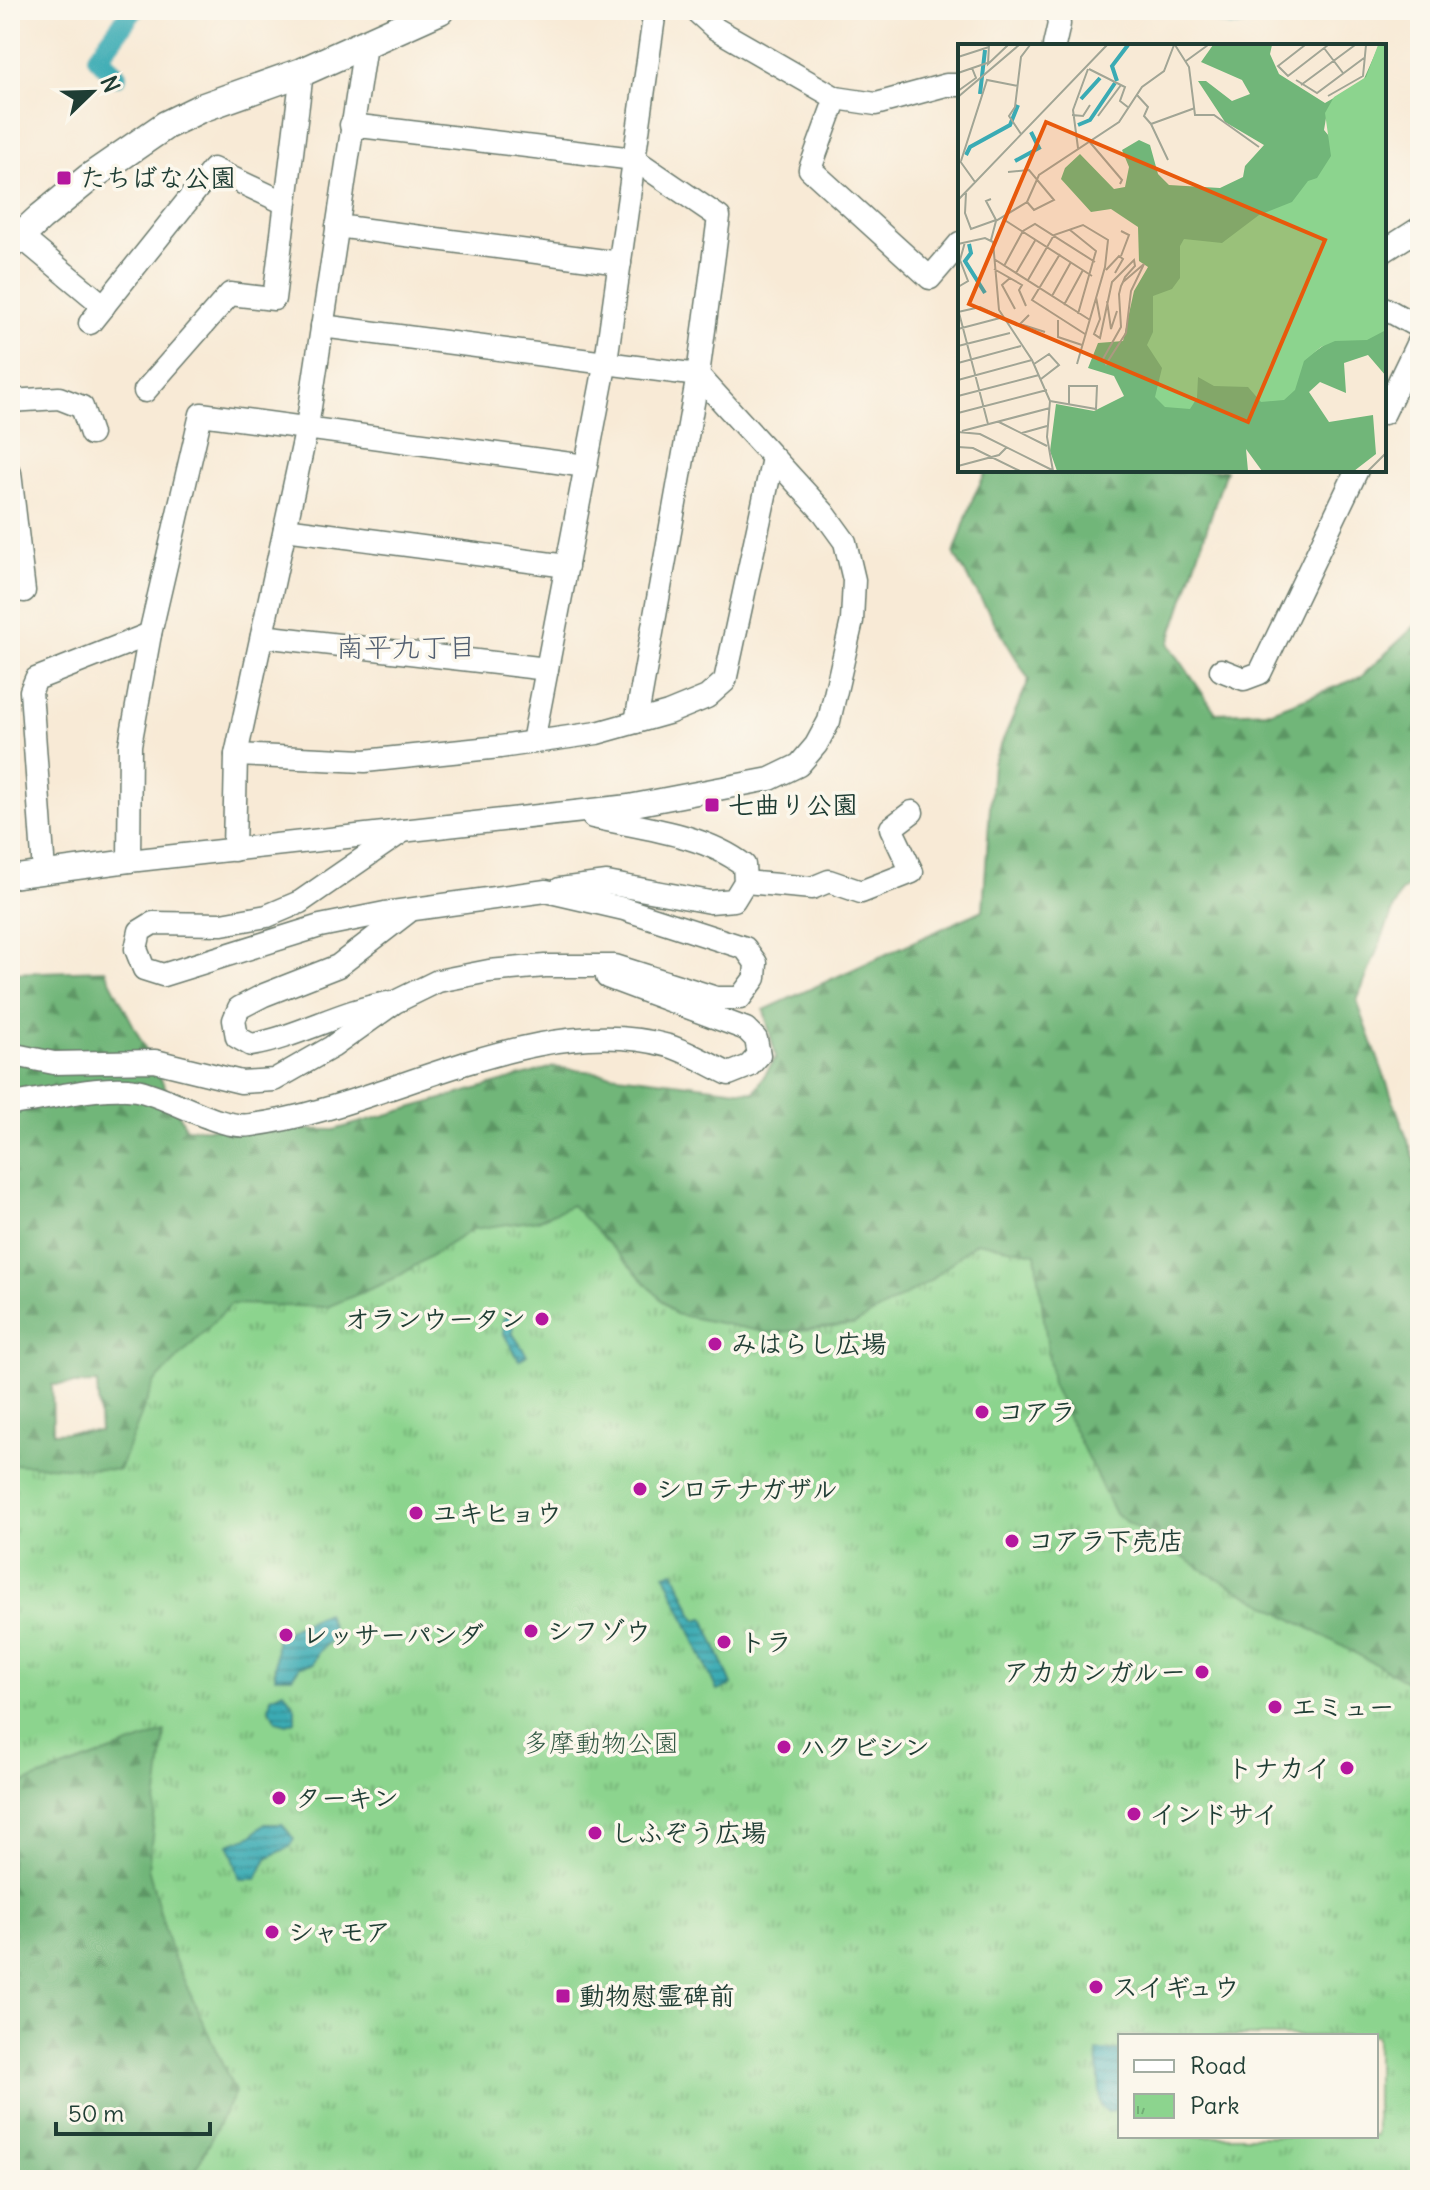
<svg xmlns="http://www.w3.org/2000/svg" width="1430" height="2190" font-family="Delius,'Klee One',sans-serif">
  <style>
    .forest { fill: url(#forest-firs); stroke: #487a56; stroke-width: 2; fill-rule: evenodd }
    .park { fill: url(#park-tufts); stroke: #568861; stroke-width: 2; fill-rule: evenodd }
    .water { fill: url(#water-rules); stroke: #2c7474; stroke-width: 2 }
    .lines { fill: none; stroke-linecap: round; stroke-linejoin: round }
    .stream { stroke: #3aabb4; stroke-width: 6 }
    .canal { stroke: #3aabb4; stroke-width: 22 }
    .minor-casing { stroke: #6b7a6d; stroke-width: 25 }
    .tertiary-casing { stroke: #6b7a6d; stroke-width: 31 }
    .minor { stroke: #fff; stroke-width: 22 }
    .tertiary { stroke: #fff; stroke-width: 28 }
    .poi-dot { fill: #b5179e; stroke: #fbf7ec; stroke-width: 3 }
    .labels { text-anchor: middle; stroke-width: 7; stroke-linejoin: round; paint-order: stroke }
    .poi-label { font-size: 26px; font-weight: bold; fill: #1f3d34; stroke: #fbf7ec; text-anchor: start }
    .park-label { font-size: 26px; fill: #355b46; stroke: #fbf7ec }
    .neighbourhood-label { font-size: 28px; fill: #525f71; stroke: #fbf7ec }
    .inset-river { fill: none; stroke: #3aabb4; stroke-width: 4 }
    .inset-road { fill: none; stroke: #a1a595; stroke-width: 2 }
    .view { fill: #e8590c; fill-opacity: 0.15; stroke: #e8590c; stroke-width: 4 }
    .inset-edge { fill: none; stroke: #1f3d34; stroke-width: 4 }
  </style>
  <defs>
    <pattern id="forest-firs" width="22" height="20" patternUnits="userSpaceOnUse" patternTransform="scale(2)"><rect width="22" height="20" fill="#71b679"/><path d="M5 1l3.5 6h-7zM16 11l3.5 6h-7z" fill="#5c9564"/></pattern>
    <pattern id="park-tufts" width="24" height="20" patternUnits="userSpaceOnUse" patternTransform="scale(2)"><rect width="24" height="20" fill="#8cd48e"/><path d="M3 7l-1-3M5 7V3M7 7l1-3M15 17l-1-3M17 17v-4M19 17l1-3" fill="none" stroke="#72ad75"/></pattern>
    <pattern id="water-rules" width="6" height="5" patternUnits="userSpaceOnUse" patternTransform="scale(2)"><rect width="6" height="5" fill="#3aabb4"/><path d="M0 2.5h6" fill="none" stroke="#308c93"/></pattern>
  </defs>
  <rect width="100%" height="100%" fill="#fbf7ec"/>
  <filter id="ink" filterUnits="userSpaceOnUse"><feTurbulence type="fractalNoise" baseFrequency=".0125" numOctaves="2"/><feDisplacementMap in="SourceGraphic" scale="16" xChannelSelector="R" yChannelSelector="G"/><feConvolveMatrix kernelMatrix="1 2 1 2 8 2 1 2 1" color-interpolation-filters="sRGB"/></filter>
  <filter id="wash" filterUnits="userSpaceOnUse"><feTurbulence type="fractalNoise" baseFrequency=".006" numOctaves="4" result="noise"/><feDisplacementMap in="SourceGraphic" scale="32" xChannelSelector="R" yChannelSelector="G"/><feGaussianBlur stdDeviation="1.8" result="paint"/><feColorMatrix in="noise" values="0 0 0 0 0 0 0 0 0 0 0 0 0 0 0 0 0 1.4 0 .05"/><feComposite in="paint" operator="in"/></filter>
  <g filter="url(#wash)">
    <rect width="100%" height="100%" fill="#f8ead6"/>
    <path class="forest" d="M987,470H1226L1169,644L1216,713L1272,711L1361,677L1420,621V877L1400,893L1357,1001L1420,1174V1742L346,2180H10V973L105,970L186,1128L334,1130L553,1067L754,1092L776,1057L764,1010L983,910L993,763L1029,680L954,554L973,498ZM97,1383L100,1431L53,1433L52,1385Z"/>
    <path class="park" d="M572,1205L675,1314L769,1333L853,1325L930,1281L976,1242L1036,1253L1052,1384L1115,1514L1211,1575L1405,1680L1420,1702V2180H190L235,2092L171,1952L148,1868L165,1732L10,1788V1464L119,1470L154,1383L231,1304L327,1307L394,1279L473,1229L538,1220ZM1120,2036H1376V2136H1120Z"/>
    <g class="water">
      <path d="M512,1313L513,1334L527,1355L519,1360L504,1334L503,1319Z"/>
      <path d="M674,1571L696,1620L704,1618L732,1685L717,1691L665,1574Z"/>
      <path d="M326,1613L336,1638C324,1644 317,1651 313,1664L300,1666L292,1677H275L276,1639L295,1627Z"/>
      <path d="M284,1691L295,1707V1721L287,1724L276,1721L269,1708L271,1697Z"/>
      <path d="M265,1824H282L294,1839L289,1847L267,1858L257,1879H240L229,1844L253,1835Z"/>
      <path d="M1097,2051H1120V2111L1117,2109L1108,2112L1101,2107Z"/>
    </g>
    <g class="lines">
      <path class="stream" d="M1198,10C1217,25 1246,32 1263,10"/>
      <path class="canal" d="M116,76L98,57L133,10"/>
    </g>
  </g>
  <g filter="url(#ink)">
    <g class="lines">
      <defs>
        <g id="minor">
          <path d="M695,10L716,29L836,98L876,104L946,85H960"/>
          <path d="M1054,46L1059,24L1056,10"/>
          <path d="M836,98L810,169L930,278L960,243"/>
          <path d="M351,125L634,159L719,217L698,375L636,722"/>
          <path d="M337,226L620,263"/>
          <path d="M20,236L104,306"/>
          <path d="M1384,251L1420,228"/>
          <path d="M1384,308L1420,328"/>
          <path d="M90,323L213,169L285,203"/>
          <path d="M145,391L230,294L274,299L302,72"/>
          <path d="M10,401L59,398L82,407L91,434"/>
          <path d="M1384,413L1420,338"/>
          <path d="M10,473L24,591"/>
          <path d="M285,529L567,566"/>
          <path d="M262,636L547,669"/>
          <path d="M1221,670L1244,679L1260,673L1357,470"/>
          <path d="M533,742L606,361L655,10"/>
          <path d="M236,755L365,761L500,747L597,733L668,713L707,697L725,681L773,458"/>
          <path d="M234,850L236,755L307,427L365,45"/>
          <path d="M129,861L130,745L150,634L201,414L586,466"/>
          <path d="M44,872L31,691L36,679L150,634"/>
          <path d="M10,877L129,861L629,806L770,779L799,765L816,745L829,721L852,621L854,580L845,542L824,513L698,375L322,326"/>
          <path d="M745,882L812,888L829,881L861,892L912,872L891,828L912,812"/>
          <path d="M560,889L607,883L710,902L734,900L745,882L744,865C704,834 642,828 593,817"/>
          <path d="M387,1003C340,1011 298,1037 251,1045L237,1037L234,1020L239,1008L264,995L338,966L408,912"/>
          <path d="M10,1054L54,1063L155,1061L241,1082L274,1080L332,1047L395,1002L438,981L489,971L545,966H615L716,998H740L755,978L756,963L745,948L624,909L546,891L385,913L320,926L163,975L144,969L136,949L140,931L153,923L222,924L267,916L300,902L403,831"/>
          <path d="M10,1104C47,1100 100,1084 136,1090C170,1096 218,1130 251,1125C383,1109 535,1008 669,1046C689,1052 710,1065 729,1074L749,1066L759,1055L756,1039L746,1029L607,977"/>
        </g>
        <path id="tertiary" d="M10,246L40,218L89,178L166,125L201,108L302,72L440,10"/>
      </defs>
      <use href="#minor" class="minor-casing"/>
      <use href="#tertiary" class="tertiary-casing"/>
      <use href="#minor" class="minor"/>
      <use href="#tertiary" class="tertiary"/>
    </g>
  </g>
  <g class="poi-dot">
    <rect x="56" y="170" width="16" height="16" rx="4"/>
    <rect x="704" y="797" width="16" height="16" rx="4"/>
    <circle cx="542" cy="1319" r="8"/>
    <circle cx="715" cy="1344" r="8"/>
    <circle cx="982" cy="1412" r="8"/>
    <circle cx="640" cy="1489" r="8"/>
    <circle cx="416" cy="1513" r="8"/>
    <circle cx="1012" cy="1541" r="8"/>
    <circle cx="531" cy="1631" r="8"/>
    <circle cx="286" cy="1635" r="8"/>
    <circle cx="724" cy="1642" r="8"/>
    <circle cx="1202" cy="1672" r="8"/>
    <circle cx="1275" cy="1707" r="8"/>
    <circle cx="784" cy="1747" r="8"/>
    <circle cx="1347" cy="1768" r="8"/>
    <circle cx="279" cy="1798" r="8"/>
    <circle cx="1134" cy="1814" r="8"/>
    <circle cx="595" cy="1833" r="8"/>
    <circle cx="272" cy="1932" r="8"/>
    <circle cx="1096" cy="1987" r="8"/>
    <rect x="555" y="1988" width="16" height="16" rx="4"/>
  </g>
  <g class="labels">
    <g class="poi-label">
      <text x="80" y="187">たちばな公園</text>
      <text x="728" y="814">七曲り公園</text>
      <text x="526" y="1328" text-anchor="end">オランウータン</text>
      <text x="731" y="1353">みはらし広場</text>
      <text x="998" y="1421">コアラ</text>
      <text x="656" y="1498">シロテナガザル</text>
      <text x="432" y="1522">ユキヒョウ</text>
      <text x="1028" y="1550">コアラ下売店</text>
      <text x="547" y="1640">シフゾウ</text>
      <text x="302" y="1644">レッサーパンダ</text>
      <text x="740" y="1651">トラ</text>
      <text x="1186" y="1681" text-anchor="end">アカカンガルー</text>
      <text x="1291" y="1716">エミュー</text>
      <text x="800" y="1756">ハクビシン</text>
      <text x="1331" y="1777" text-anchor="end">トナカイ</text>
      <text x="295" y="1807">ターキン</text>
      <text x="1150" y="1823">インドサイ</text>
      <text x="611" y="1842">しふぞう広場</text>
      <text x="288" y="1941">シャモア</text>
      <text x="1112" y="1996">スイギュウ</text>
      <text x="579" y="2005">動物慰霊碑前</text>
    </g>
    <g class="park-label">
      <text x="601" y="1752">多摩動物公園</text>
    </g>
    <g class="neighbourhood-label">
      <text x="406" y="657">南平九丁目</text>
    </g>
  </g>
  <g transform="translate(958 44)">
    <rect width="428" height="428" fill="#f8ead6"/>
    <path d="M255,1H314L312,10L321,30L367,59L405,37L421,1H428V56L369,68L366,86L371,92L379,88L334,324L428,257V332L410,311L386,319L388,349L362,338L351,348L371,378L415,371L418,410L396,427H304L288,405L290,427H99L92,407L98,360L136,367L166,352L156,332L130,324L140,299L165,297L176,247L190,223L181,217L180,183L153,165L133,168L103,135L107,124L122,110L156,145L167,143L171,123L164,106L181,96L192,101L200,130L211,141L262,144L285,133L287,122L306,101L267,78L240,37H248L274,57L292,50L284,36L243,18Z" fill="#71b679"/>
    <path d="M420,1H428V286L409,296L377,297L363,303L346,317L337,346L326,356L303,358L290,343L256,342L240,333L239,354L232,365L207,363L197,353L204,324L189,301L195,288V252L214,245L222,234V202L226,195L264,199L301,171L334,158L350,137L359,134L373,112L367,69L376,53L408,33Z" fill="#8cd48e"/>
    <path class="inset-river" d="M159,37L154,22L170,1M22,50L27,6M123,55L142,34M120,81L132,76L157,39M8,111L12,103L52,81L60,61M57,117L81,104L73,88M11,200L13,209L7,217L27,249"/>
    <path class="inset-road" d="M31,1L30,20L50,1M217,1L231,23L237,71H256L301,103M347,1L320,22L330,32L370,1M366,4L385,29M0,13L31,3M228,17L250,1M131,25L167,43L162,57L171,64M0,29L29,19M338,36L359,49L406,14M343,41L397,1M0,47L18,34L14,24M179,51L190,63L186,72L193,80L237,64M370,52L405,32L408,1M0,53L61,1M114,71L125,72L132,61M140,72L163,41M193,80L210,116M63,90L51,72L57,63L63,13L72,1M130,96L164,136L162,140M120,104L115,66L130,25M2,117L17,138M3,117L29,36L60,42M50,128L71,126L96,156L76,166L69,158M8,149L7,169L13,185L38,176M33,155L28,157L38,176M0,156L149,1M45,175L134,232M112,186L138,207L120,270M33,196L38,177L69,158L81,131L161,78L184,43L206,27L216,1M0,200L27,194L35,198L41,266L74,316L92,357L89,393L95,427M102,210L74,256L127,290M163,212L171,191L163,187M36,215L132,276M46,222L65,187L77,180L137,218M36,225L64,241L61,246L68,262M148,226L161,212L165,215L157,229M58,229L78,195M52,234L44,241L57,265M70,236L96,191L125,181L150,196L147,223L119,320M0,243L10,237L2,216L7,198M94,252L113,218M138,253L142,275L136,290L142,294L154,238L176,216L177,222L167,233L165,238L163,242L161,250L163,283L145,315L148,320L168,289L173,247L186,220L165,238M149,257L153,285L159,267M106,261L125,226M0,265L30,380M0,268L22,263L43,273M71,271L62,280L87,288M100,276V293L124,301M0,285L42,274M0,302L52,289M0,319L63,302M76,320L91,310L101,321L83,335M0,336L74,316M0,352L81,331M92,357L138,365L139,342H111V360M0,369L89,346M41,378L89,402M4,387L92,364M0,388L22,390L96,427M64,389L89,382M0,403L15,404L62,427M0,422L41,411L49,403M410,427L428,409"/>
    <path class="view" d="M88,78L367,196L290,378L11,260Z"/>
    <rect width="428" height="428" class="inset-edge"/>
  </g>
  <rect width="1430" height="2190" fill="none" stroke="#fbf7ec" stroke-width="40"/>
  <rect x="1118" y="2034" width="260" height="104" fill="#fbf7ec" stroke="#a3ada2" stroke-width="2"/>
  <rect x="1134" y="2060" width="40" height="12" fill="#ffffff" stroke="#a3ada2" stroke-width="2"/>
  <text x="1190" y="2074" font-size="24" fill="#1f3d34">Road</text>
  <rect x="1134" y="2094" width="40" height="24" fill="url(#park-tufts)" stroke="#a3ada2" stroke-width="2"/>
  <text x="1190" y="2114" font-size="24" fill="#1f3d34">Park</text>
  <g transform="translate(92 92) rotate(67)" stroke="#fbf7ec" stroke-width="6" paint-order="stroke">
  <path d="M0-6L14 30L0 20L-14 30Z" fill="#1f3d34"/>
  <text y="-12" font-size="22" font-weight="bold" text-anchor="middle" fill="#1f3d34">N</text>
  </g>
  <path d="M56 2122v12h154v-12" fill="none" stroke="#1f3d34" stroke-width="4"/>
  <text x="68" y="2122" font-size="24" fill="#1f3d34" stroke="#fbf7ec" stroke-width="6" paint-order="stroke">50 m</text>
</svg>
